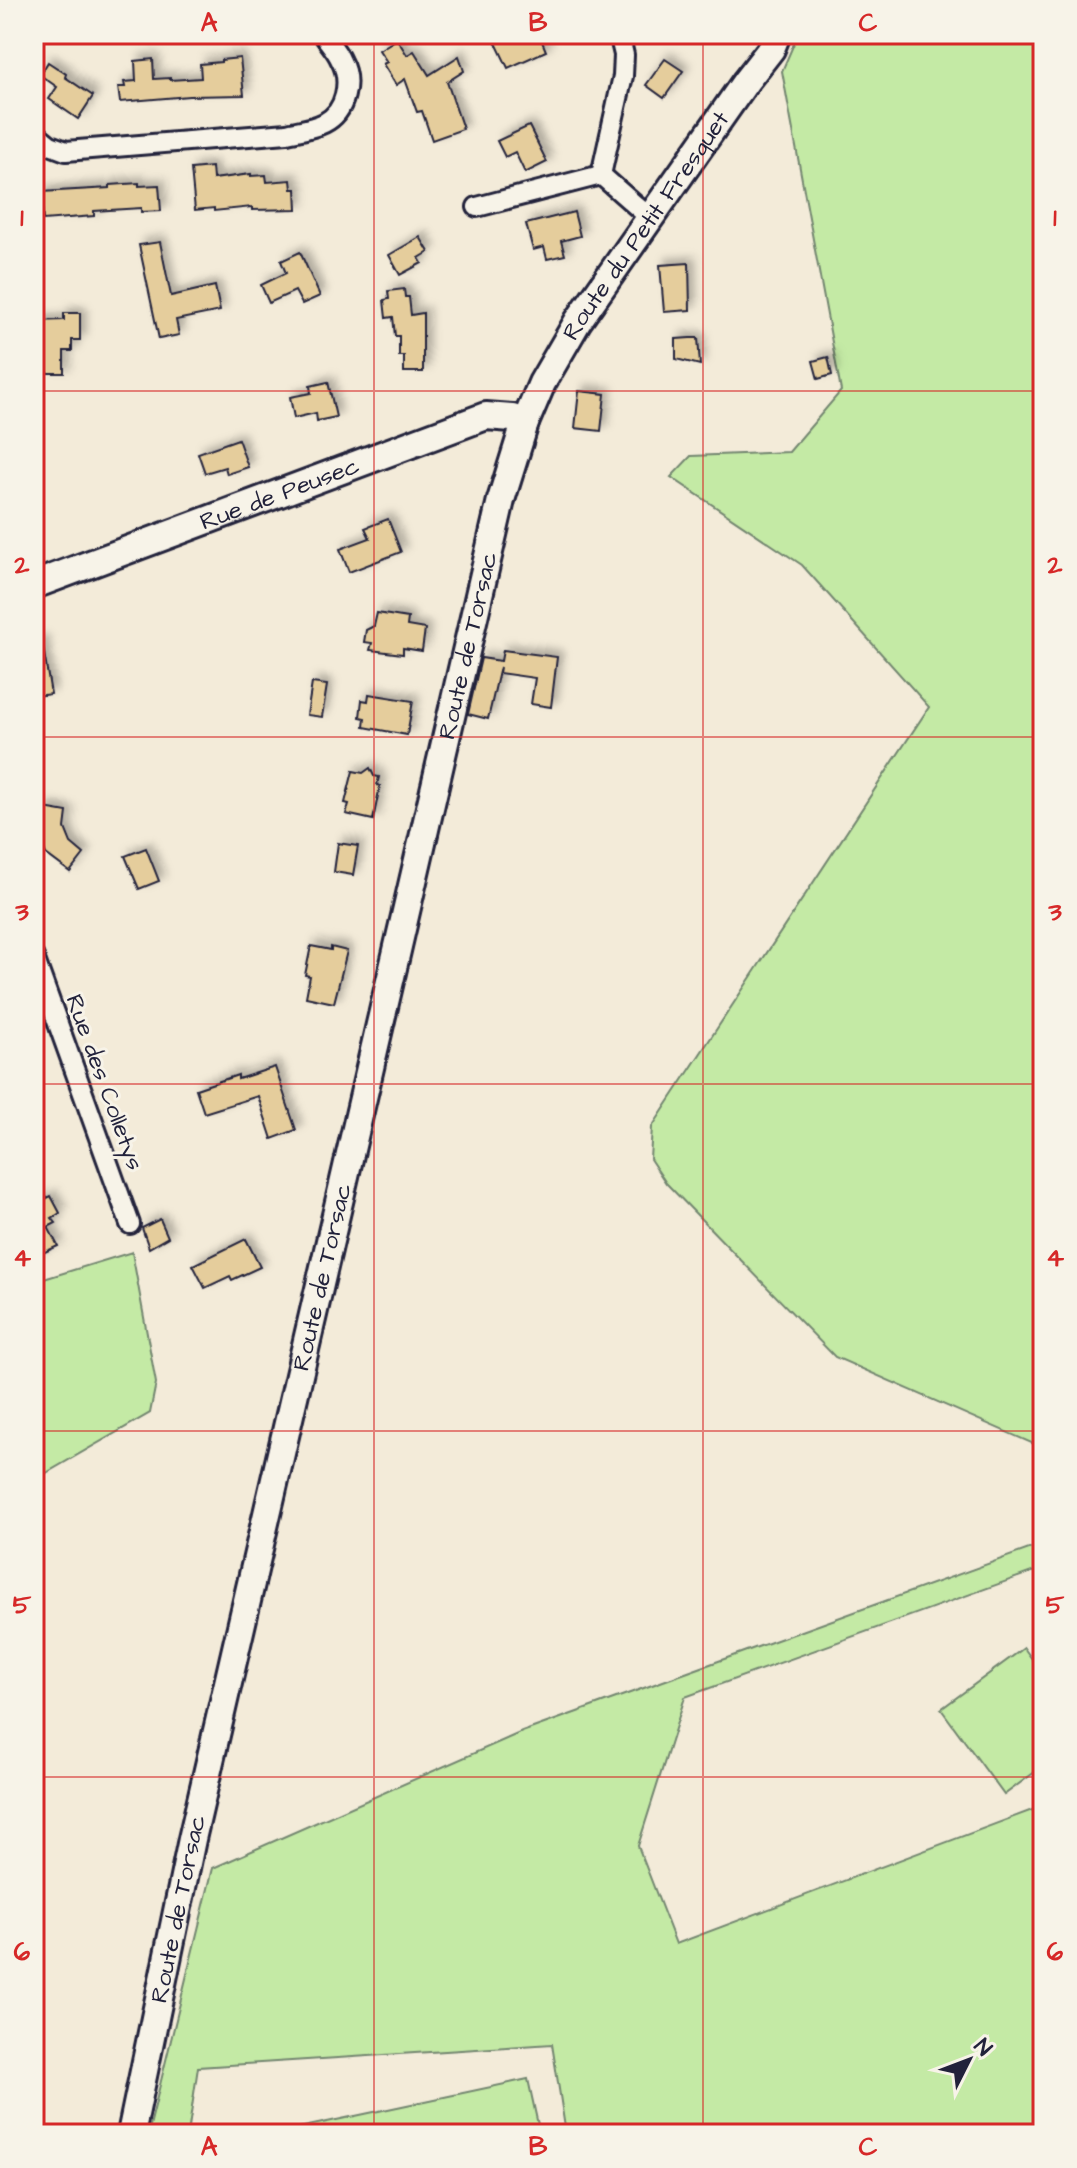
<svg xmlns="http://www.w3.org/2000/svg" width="1077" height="2168" font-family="'Architects Daughter',sans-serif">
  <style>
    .green { fill: #c4eaa5; stroke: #738670; stroke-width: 2 }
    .building { fill: #e5cd9c; stroke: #22223b; stroke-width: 2; filter: url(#shadow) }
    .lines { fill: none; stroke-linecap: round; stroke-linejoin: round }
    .street-casing { stroke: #22223b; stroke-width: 24 }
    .secondary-casing { stroke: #22223b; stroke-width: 32 }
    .street { stroke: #f7f3e8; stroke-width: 18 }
    .secondary { stroke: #f7f3e8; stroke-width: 26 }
    .grid { fill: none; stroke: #d62828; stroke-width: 2; stroke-opacity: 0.55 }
    .labels { text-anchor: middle; stroke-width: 6; stroke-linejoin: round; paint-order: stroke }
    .street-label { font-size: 24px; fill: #22223b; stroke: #f7f3e8 }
    .neatline { fill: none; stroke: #d62828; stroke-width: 3 }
    .grid-label { font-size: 26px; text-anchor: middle; font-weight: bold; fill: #d62828 }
  </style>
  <defs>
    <filter id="shadow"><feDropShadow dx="5.5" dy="-5.5" stdDeviation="4" flood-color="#0004"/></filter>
  </defs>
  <rect width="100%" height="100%" fill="#f3ebd9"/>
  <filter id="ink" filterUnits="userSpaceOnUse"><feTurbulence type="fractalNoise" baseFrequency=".0125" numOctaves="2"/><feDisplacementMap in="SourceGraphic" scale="16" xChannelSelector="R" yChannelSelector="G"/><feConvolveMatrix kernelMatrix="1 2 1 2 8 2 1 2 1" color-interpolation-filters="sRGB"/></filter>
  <g filter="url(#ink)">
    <g class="green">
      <path d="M798,34H1043V1448L835,1357L666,1183L650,1159L652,1127L929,707L802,565L671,477L691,456L789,452L841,391L782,71Z"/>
      <path d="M132,1252L156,1383L150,1413L34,1480V1282Z"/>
      <path d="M1043,1544V1568L685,1697L638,1846L676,1944L1043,1806V2134H566L552,2044L198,2067L188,2134H148L213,1868L522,1732Z"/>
      <path d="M1024,1648L1043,1674V1766L1004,1795L941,1709Z"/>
      <path d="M528,2079L540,2134H271Z"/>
    </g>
    <g class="building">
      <path d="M507,34H539L546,51L508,68L496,43L510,39Z"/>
      <path d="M397,39L407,55L414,51L429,75L459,56L464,71L447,82L463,129L432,140L422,111L417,112L405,79L396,85L383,64L387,62L379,50Z"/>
      <path d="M240,58L244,95L189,96L120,102L118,87H125L124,82L136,81L135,61L153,59L154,79L170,78V80L201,78L200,64L221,62V60Z"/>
      <path d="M665,59L683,71L664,98L646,85Z"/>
      <path d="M48,62L66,74L65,77L93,96L78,119L49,99L57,87L40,75Z"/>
      <path d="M529,126L547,162L525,173L515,152L505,157L497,141Z"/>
      <path d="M212,167L213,179L251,174V176L266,175L267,182L291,180L292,189H296L297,209L252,210V207L214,211V208L195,210L191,169Z"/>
      <path d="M139,183V186L159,185L161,211L141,212V208L94,211V216L43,220L41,192L110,188V185Z"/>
      <path d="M574,212L580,236L561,241L565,255L547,259L544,247L533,250L526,224Z"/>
      <path d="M420,237L429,252L419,258L422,263L400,275L389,255Z"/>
      <path d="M160,242L171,296L215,286L220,311L176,320L179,335L159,339L139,245Z"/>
      <path d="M300,252L320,296L302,304L295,291L269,303L261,285L286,273L281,261Z"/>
      <path d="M689,263L690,310L664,312L660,265Z"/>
      <path d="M404,289L405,297H409L411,315L423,313V372H404V356H399V336H395L393,317L386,318L384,300L389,299L388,291Z"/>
      <path d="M64,313H80V340H72V351H64V373H36V321L64,320Z"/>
      <path d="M690,338H698L700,365L676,359V339Z"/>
      <path d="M828,357L832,375L818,379L813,361Z"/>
      <path d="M328,382L336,417L317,421L316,413L294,418L290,397L311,393L310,386Z"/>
      <path d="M579,391L605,394L601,431L575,428Z"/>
      <path d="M238,439L248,467L227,474L225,467L205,473L198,453Z"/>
      <path d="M388,519L401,552L349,572L340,549L370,538L365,528Z"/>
      <path d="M377,613L408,618L407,626L425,629L422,651L403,648V654L370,650L372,643L364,642L366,630L374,626Z"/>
      <path d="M42,641L51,694L36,696L34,642Z"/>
      <path d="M503,650L557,657L551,707L531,704L535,678L499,673L500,667L488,719L468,714L481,658L501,661Z"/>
      <path d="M312,683L327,685L322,717L307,715Z"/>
      <path d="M369,694L413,701L407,735L364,727L365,718L360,717L362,700L368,701Z"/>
      <path d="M370,768L374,776L379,777L377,785L380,786L373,820L346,814L349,804L345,803L353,771L363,773Z"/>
      <path d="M44,808L67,812L65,828L71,843L84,854L70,872L46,854L40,839Z"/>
      <path d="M338,843L358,846L353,875L334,872Z"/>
      <path d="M146,848L159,881L139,889L125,856Z"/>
      <path d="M311,946L331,950V947L347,951L334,1003L306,997L310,976L305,975Z"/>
      <path d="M275,1067L296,1130L272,1139L258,1096L204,1113L196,1089L238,1075V1079Z"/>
      <path d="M51,1196L60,1213L52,1218L56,1223L48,1227L58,1246L34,1257V1201L35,1204Z"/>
      <path d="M160,1219L168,1237L149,1248L142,1228Z"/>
      <path d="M246,1239L260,1267L232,1280L230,1276L205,1288L193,1265Z"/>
    </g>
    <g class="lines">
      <defs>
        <g id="street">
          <path d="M34,132L50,145L66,151L287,133C299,130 312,129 324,123C346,112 352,81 341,61C337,51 329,43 323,34"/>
          <path d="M601,175L623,76L624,55L619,34"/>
          <path d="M477,207L601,175L650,218"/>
          <path d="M34,957L130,1224"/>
        </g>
        <g id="secondary">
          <path id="s1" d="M34,585L486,416L512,418L525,423"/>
          <path id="s2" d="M131,2134L192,1839L501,500L525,423L542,383L578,321L746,81L771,49L777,34"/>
        </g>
      </defs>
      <use href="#street" class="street-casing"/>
      <use href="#secondary" class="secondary-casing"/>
      <use href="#street" class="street"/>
      <use href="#secondary" class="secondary"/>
    </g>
  </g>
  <path class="grid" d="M374,34V2134M703,34V2134M34,391H1043M34,737H1043M34,1084H1043M34,1431H1043M34,1777H1043"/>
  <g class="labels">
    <g class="street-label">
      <text dy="8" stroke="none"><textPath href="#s2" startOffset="1988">Route du Petit Fresquet</textPath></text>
      <text dy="8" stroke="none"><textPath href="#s1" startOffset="262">Rue de Peusec</textPath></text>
      <text dy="8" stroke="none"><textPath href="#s2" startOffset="1526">Route de Torsac</textPath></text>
      <text transform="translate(105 1082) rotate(70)" y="8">Rue des Colletys</text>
      <text dy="8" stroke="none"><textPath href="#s2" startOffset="878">Route de Torsac</textPath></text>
      <text dy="8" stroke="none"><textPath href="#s2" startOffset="230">Route de Torsac</textPath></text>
    </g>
  </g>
  <rect width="1077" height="2168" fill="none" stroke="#f7f3e8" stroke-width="88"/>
  <g transform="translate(969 2060) rotate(48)" stroke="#f7f3e8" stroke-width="6" paint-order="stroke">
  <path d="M0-6L14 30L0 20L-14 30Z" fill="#22223b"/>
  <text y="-12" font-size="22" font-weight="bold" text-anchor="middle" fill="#22223b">N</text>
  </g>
  <rect x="44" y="44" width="989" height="2080" class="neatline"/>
  <g class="grid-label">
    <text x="209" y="31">A</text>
    <text x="538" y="31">B</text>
    <text x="868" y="31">C</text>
    <text x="22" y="226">1</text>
    <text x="1055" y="226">1</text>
    <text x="22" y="573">2</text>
    <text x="1055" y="573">2</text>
    <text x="22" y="920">3</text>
    <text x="1055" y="920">3</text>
    <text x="22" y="1266">4</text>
    <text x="1055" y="1266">4</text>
    <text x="22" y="1613">5</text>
    <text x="1055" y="1613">5</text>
    <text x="22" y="1960">6</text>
    <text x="1055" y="1960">6</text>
    <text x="209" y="2155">A</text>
    <text x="538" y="2155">B</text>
    <text x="868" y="2155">C</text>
  </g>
</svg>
